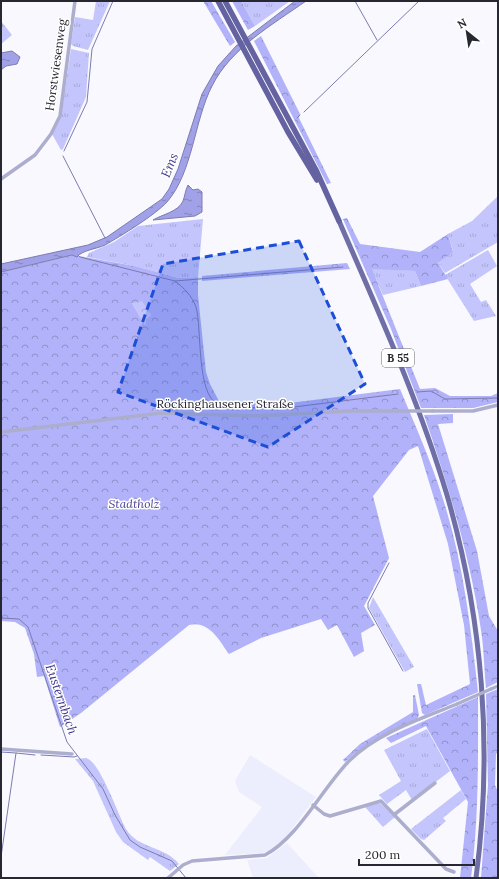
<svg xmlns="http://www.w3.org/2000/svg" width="499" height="879" font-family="Lora,serif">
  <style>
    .built { fill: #edeefd }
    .grass { fill: url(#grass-tufts) }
    .forest { fill: url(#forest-crowns); fill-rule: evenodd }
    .park { fill: url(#park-crowns) }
    .water { fill: url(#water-ripples); stroke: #7c7cb1 }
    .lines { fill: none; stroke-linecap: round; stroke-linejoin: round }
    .stream { stroke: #7c7cb1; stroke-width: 1 }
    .minor { stroke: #adaece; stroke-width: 3.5 }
    .primary { stroke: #6f6ea7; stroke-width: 5 }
    .trunk { stroke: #6462a0; stroke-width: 5.5 }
    .minor-bridge { stroke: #adaece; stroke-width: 3.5 }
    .marked { fill: #1d4ed8; fill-opacity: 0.2; stroke: #1d4ed8; stroke-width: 3; stroke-dasharray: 8 5; stroke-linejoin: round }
    .labels { text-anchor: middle; stroke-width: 3; stroke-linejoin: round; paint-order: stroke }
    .shield { fill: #fff; stroke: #686870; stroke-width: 1 }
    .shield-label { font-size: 11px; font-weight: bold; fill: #272732 }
    .street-label { font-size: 12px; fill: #272732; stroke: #fff }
    .park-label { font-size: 12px; font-style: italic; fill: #4d4599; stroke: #fff }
    .water-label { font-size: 13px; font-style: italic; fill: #41388b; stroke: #fff }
  </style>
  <defs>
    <pattern id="grass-tufts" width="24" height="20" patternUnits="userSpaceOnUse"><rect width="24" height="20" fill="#c4c5fc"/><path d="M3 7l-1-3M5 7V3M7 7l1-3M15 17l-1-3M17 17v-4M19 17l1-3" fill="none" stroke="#a8a9d8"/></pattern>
    <pattern id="forest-crowns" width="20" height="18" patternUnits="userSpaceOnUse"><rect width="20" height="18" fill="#b1b2fa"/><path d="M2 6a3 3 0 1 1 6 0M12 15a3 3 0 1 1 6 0" fill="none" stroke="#9091cb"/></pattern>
    <pattern id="park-crowns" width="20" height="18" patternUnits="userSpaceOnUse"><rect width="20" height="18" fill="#c4c5fc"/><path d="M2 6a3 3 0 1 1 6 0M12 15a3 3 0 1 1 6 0" fill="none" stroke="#a8a9d8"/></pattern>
    <pattern id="water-ripples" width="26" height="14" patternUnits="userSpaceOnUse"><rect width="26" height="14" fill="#a1a1e8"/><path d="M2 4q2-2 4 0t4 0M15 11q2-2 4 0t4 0" fill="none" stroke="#8383bd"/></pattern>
  </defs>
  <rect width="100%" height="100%" fill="#f8f8fe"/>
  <g class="built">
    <path d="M250,755L316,797L285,838L271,849L264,853L225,855L262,807L239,792L235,781Z"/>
    <path d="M287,843L319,878H253L247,860L267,858Z"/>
  </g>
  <g class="grass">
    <path d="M96,1H110L88,50L73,46L71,44L75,17L93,20Z"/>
    <path d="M241,1H290L255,26Z"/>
    <path d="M1,21L12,35L1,44Z"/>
    <path d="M71,49L89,53L86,97L63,149L61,150L52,134L61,117Z"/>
    <path d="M497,197L498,242L445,273L438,263L453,251L448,234L472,221Z"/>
    <path d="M203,219L198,277L179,278L135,266L87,257L89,253L114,242L138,226Z"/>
    <path d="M488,250L497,266L470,284L481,302L486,300L496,316L474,321L445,275Z"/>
    <path d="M371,268L415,271L421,286L383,295Z"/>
    <path d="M373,597L414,667L405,672L369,608Z"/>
    <path d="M427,729L450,771L412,800L406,790L387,804L379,795L401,781L384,750Z"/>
    <path d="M86,758C100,761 118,815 126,829C138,849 165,846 179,864L170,871L150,857L148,860L123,842L116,832L93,781L75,759Z"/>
    <path d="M461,790L466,799L443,818L446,821L424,840L421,839L411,829Z"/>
    <path d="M380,803L395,817L383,827L365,807Z"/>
  </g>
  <g class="forest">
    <path d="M203,1H211L235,42L230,46Z"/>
    <path d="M232,1H241L255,26L248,30Z"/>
    <path d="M261,36L300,114L299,118L331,183L327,184L254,41Z"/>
    <path d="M347,218L360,244L420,252L448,234L453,252L438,263L448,279L421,286L415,271L372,269L420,389L435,388L450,396H491L498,393V402L473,408H421L391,329L343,219Z"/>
    <path d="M73,255L135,266L179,278L198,277V295L206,372L210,384L220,403L282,404L400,389C415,425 431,461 443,499C463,561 471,628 478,692L425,715L422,713L417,684H421L426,705L470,684L464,625L448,544L418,446L409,450L373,496L389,558L364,606L375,625L361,633L364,651L354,657L337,625L328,630L321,619L261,638L229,654C219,640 209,620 189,625L81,713L60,727L44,676L37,677L34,654L25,628L15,622L1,621V272ZM132,303L151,315L146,319L145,325Z"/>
    <path d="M347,263L350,269L202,281V276Z"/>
    <path d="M453,414V423L438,424L477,551L489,616L498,631V682L486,688C484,668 484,649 481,630C470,556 448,485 424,415Z"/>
    <path d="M498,689V752L496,754L495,785L498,792V878H481L488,785L486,694Z"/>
    <path d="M413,695H415L419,715L417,719C390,730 367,742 345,762L343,760L360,744L413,712Z"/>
    <path d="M478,697C478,758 479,818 471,878H460L468,802L426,726L391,743L386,738Z"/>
  </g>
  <path class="park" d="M142,301L151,315L146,319L145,326L132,303Z"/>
  <g class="water">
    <path d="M295,1H306C272,25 231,48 212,86C194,121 193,172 167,202C155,215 121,236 105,245C97,249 82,250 77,257L72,255L1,272V264L88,245L107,237L162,199L169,189L178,169L202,94L218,66L236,46Z"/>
    <path d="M12,51L20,57L17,64L6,66L1,70V53Z"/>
    <path d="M188,185L193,190L198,189L202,192V212L195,216L153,220C163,214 178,212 183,201C185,196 185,191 188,185Z"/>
  </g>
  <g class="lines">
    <g class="stream">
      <path d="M355,1L377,40"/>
      <path d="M304,112L419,1"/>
      <path d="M297,118L300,115"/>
      <path d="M64,151L87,102L92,49L113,1"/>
      <path d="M63,156L105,238"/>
      <path d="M78,255L80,257L175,281L343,267"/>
      <path d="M175,281C184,288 192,296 196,307C202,327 196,396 218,404"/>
      <path d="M417,392L431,391L445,399L498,398"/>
      <path d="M224,407L286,408L398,394"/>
      <path d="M389,563L368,603V608L403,671"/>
      <path d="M1,618L19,619L28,627L67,742L103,789L115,815L130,840L140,847L172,861L186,878"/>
      <path d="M1,752L16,753"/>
      <path d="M41,755L74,757L77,756"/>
      <path d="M1,857L16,753L35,755"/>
    </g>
    <g class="minor">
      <path d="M1,179L35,155L51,134L60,116L75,1"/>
      <path d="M433,411H473L498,405"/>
      <path d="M1,432L162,413L259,416L347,411H398"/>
      <path d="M491,689L498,686"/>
      <path d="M1,749L72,754"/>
      <path d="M313,805L324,814L330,816L381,801L446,869L454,872"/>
      <path d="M395,814L435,783"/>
      <path d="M168,878L183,865L192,861L265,855C298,838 323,787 350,760C379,732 421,719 457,704"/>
    </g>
    <path class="primary" d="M339,221C378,311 419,401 447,495C483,619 493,750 476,878"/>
    <g class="trunk">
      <path d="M218,1L288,132L317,180"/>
      <path d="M225,1L316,170L339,221"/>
    </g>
    <g class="minor-bridge">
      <path d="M398,411H433"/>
      <path d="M457,704L491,689"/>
    </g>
  </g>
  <path class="marked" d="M299,241L365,384L268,447L118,392L163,264Z"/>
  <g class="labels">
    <rect class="shield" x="382" y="349" width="32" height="18" rx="3"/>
    <g class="shield-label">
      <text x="398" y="362">B 55</text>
    </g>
    <g class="street-label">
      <text transform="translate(56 65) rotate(-82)" y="4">Horstwiesenweg</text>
      <text x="225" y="408">Röckinghausener Straße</text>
    </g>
    <g class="park-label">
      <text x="134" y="508">Stadtholz</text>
    </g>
    <g class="water-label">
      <text transform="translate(169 165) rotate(-68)" y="5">Ems</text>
      <text transform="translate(62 699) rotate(71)" y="5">Eusternbach</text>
    </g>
  </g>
  <rect width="499" height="879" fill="none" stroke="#272732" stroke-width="4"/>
  <g transform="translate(467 32) rotate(330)" stroke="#ffffff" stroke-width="3" paint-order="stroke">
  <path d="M0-3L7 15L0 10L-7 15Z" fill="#272732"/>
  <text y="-6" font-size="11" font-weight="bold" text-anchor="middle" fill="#272732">N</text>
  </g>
  <path d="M359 859v6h115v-6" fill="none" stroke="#272732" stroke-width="2"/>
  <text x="365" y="859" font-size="12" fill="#272732" stroke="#ffffff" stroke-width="3" paint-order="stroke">200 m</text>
</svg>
